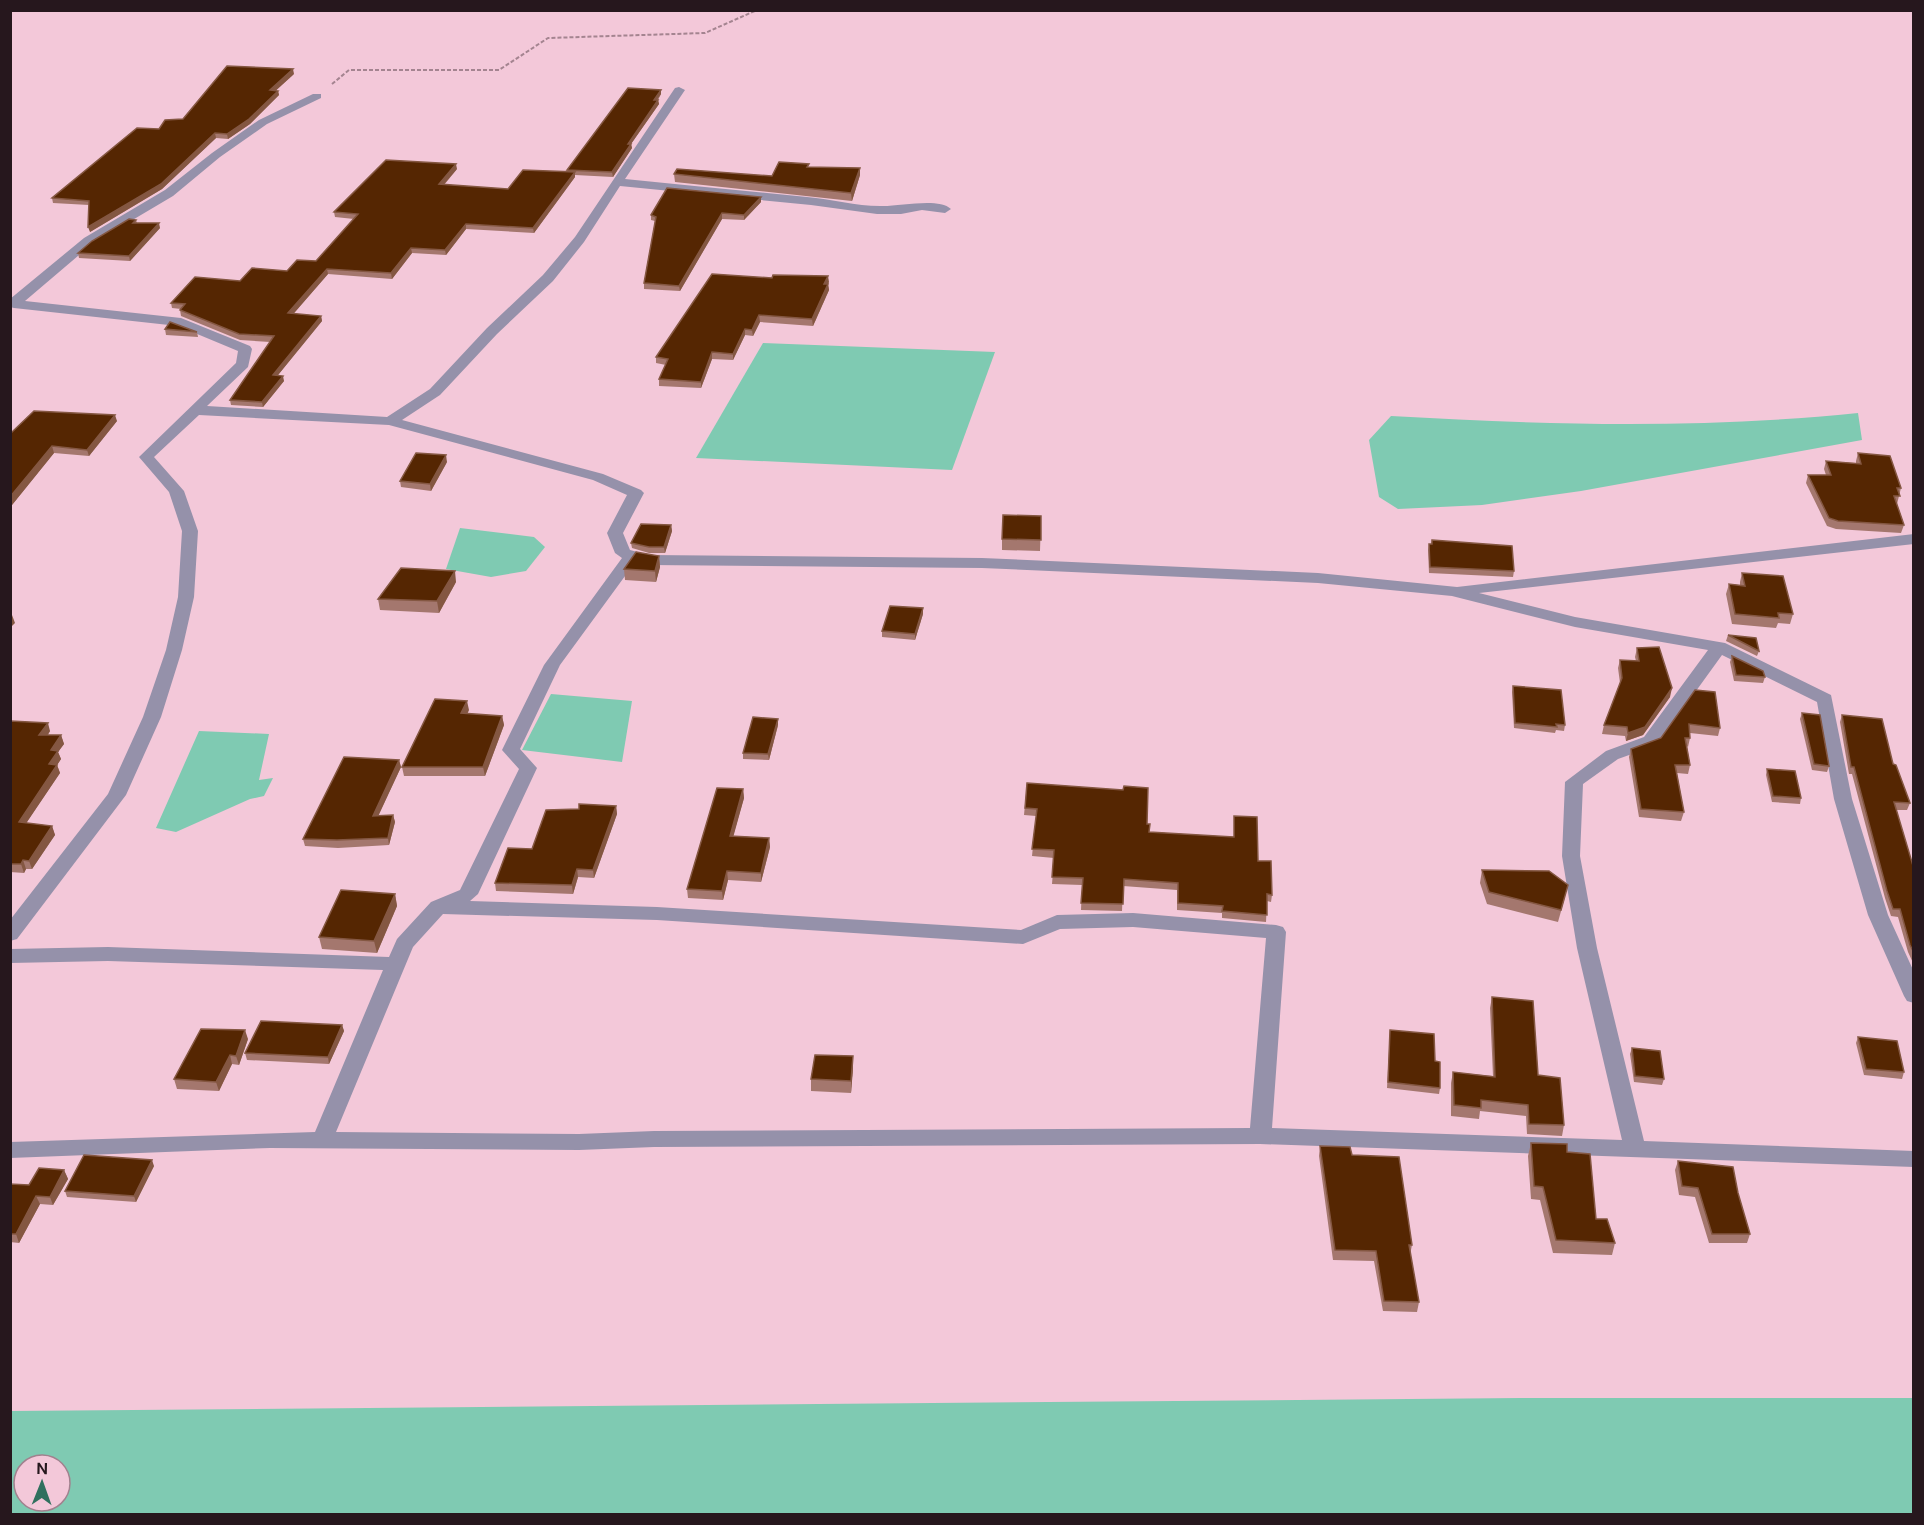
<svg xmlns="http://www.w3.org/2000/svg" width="1924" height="1525" font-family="'DM Sans',sans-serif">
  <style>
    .water { fill: #7fcab2; fill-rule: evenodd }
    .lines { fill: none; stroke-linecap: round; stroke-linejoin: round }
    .path { stroke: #a48490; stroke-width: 2; stroke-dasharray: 4 2; stroke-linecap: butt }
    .minor { fill: #9591aa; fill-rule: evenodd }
    .wall { fill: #a4776e }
    .shaded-wall { fill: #845742 }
    .building { fill: #552602; stroke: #845742; stroke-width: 1.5 }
  </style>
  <rect width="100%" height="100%" fill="#f3c8d9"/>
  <g class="water">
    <path d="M763,343L995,352L952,470L696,458Z"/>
    <path d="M1858,413L1862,440L1581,491L1482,505L1398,509L1379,497L1369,440L1391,416C1546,425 1703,429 1858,413Z"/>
    <path d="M460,528L534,537L545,547L526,571L491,577L446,569Z"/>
    <path d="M551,694L632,701L622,762L522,750Z"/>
    <path d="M199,731L269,734L259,780L273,778L264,796L250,799L176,832L156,828Z"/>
    <path d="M1520,1398H1913V1514H11V1411ZM24,1465H60V1501H24Z"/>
  </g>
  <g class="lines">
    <path class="path" d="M332,84L349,70H499L548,38L705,33L757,10"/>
    <path class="minor" d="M679,87L685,90L625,179C686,185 746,191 807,197C831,199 856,206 880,206C898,207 938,197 951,209L945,213L922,210L901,214H877L811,205L620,186L584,242L553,281L497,334L440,395L402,420L603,474L641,490L644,493L623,533L630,550L649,555L982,558L1318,573L1457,587L1914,534V544L1479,593L1575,617L1725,643L1831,695L1852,799L1888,915L1914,972V1003L1907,1001L1904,996L1868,915L1834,799L1817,702L1722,655L1657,745L1618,759L1583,784L1580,856L1597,948L1644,1141L1914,1151V1167L1260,1144L654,1147L579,1150L270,1148L10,1158V1142L315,1132L383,970L108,961L10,963V949L108,947L389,957L397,939L431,902L460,890L519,769L502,750L544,665L622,558L615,553L607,533L627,495L593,480L389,425L199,415L154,457L184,491L198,531L194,597L182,650L161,717L126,795L17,939L10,941V920L108,794L143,717L166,650L178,597L182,531L169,492L139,457L236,363L238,351L178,326L14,308L10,307V299L84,238L165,190L212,153L259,120L313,94H321V98L267,124L220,157L173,196L92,244L25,301L181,318L250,346L252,349L248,367L207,406L387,417L430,389L487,328L543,275L575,237L675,88ZM636,561L649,565L982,568L1318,583L1452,596L1575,627L1708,650L1644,737L1606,751L1565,782L1562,856L1577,948L1622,1140L1272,1128L1286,932L1283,927L1276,925L1133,913L1057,915L1021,930L657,907L470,901L478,894L537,768L520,749L560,665ZM443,914L657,920L1023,944L1060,929L1133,927L1266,938L1250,1128L654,1131L579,1134L336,1132L413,947Z"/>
  </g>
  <g class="wall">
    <path d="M294,74L275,91H278L279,95L250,124L228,139L216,138L162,189L90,232L89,205L53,203L52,198L159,129Z"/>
    <path d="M661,90V94L658,100L659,104L631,144L632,148L613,177L575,175V177L534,233L466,229L446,255L412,253L392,279L328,274L293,314L321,316L322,321L278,375L284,381L263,407L231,405L230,400L270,342L240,340L181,316L180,310L181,309L172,308L171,303L240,281L287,271L316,261L354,219L335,217L334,212L457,169L444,185L508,189L568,171L567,170Z"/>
    <path d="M809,167L860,175L852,201L675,182L674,174L772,176Z"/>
    <path d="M761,202L744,220L722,219L680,291L644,289V283L655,221L651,220V215Z"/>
    <path d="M136,220L137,223L160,228L130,261L79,258L78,253Z"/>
    <path d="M829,282L827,284H828L829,290L813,326L760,322L753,336L745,335L733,360L712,359L701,388L659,386V379L666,365L656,363V357Z"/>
    <path d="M165,329L197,332L198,337L166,335Z"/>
    <path d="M117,421L89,456L54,453L12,505H10V432Z"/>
    <path d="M1858,453L1901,488L1897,504L1904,525L1901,533L1836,529L1827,526L1806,483L1808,475H1826L1824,469L1826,461L1856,463V461Z"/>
    <path d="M447,462L431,491L401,487L400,481Z"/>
    <path d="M1041,516L1040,551L1002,550V539Z"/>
    <path d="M671,525L672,531L665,553H649L632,548L631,543Z"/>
    <path d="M1432,540L1514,571L1513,577L1429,573L1428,550L1429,544H1431Z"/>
    <path d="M659,556L660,567L656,582L625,580L624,569Z"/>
    <path d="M1742,573L1793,614L1790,624L1778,623L1776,628L1732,624L1726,594L1729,584L1740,585V582Z"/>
    <path d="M456,582L439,613L380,610L378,599Z"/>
    <path d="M923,614L915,640L882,637V631Z"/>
    <path d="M1728,635L1759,651L1757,656L1726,641Z"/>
    <path d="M1637,648L1670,697L1643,735L1626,741L1625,736L1602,734L1604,725L1620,683L1618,668L1620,660L1636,661L1635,657Z"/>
    <path d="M1732,656L1765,677L1763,683L1734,681L1730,662Z"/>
    <path d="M1513,686L1565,725L1564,731L1556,730L1555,733L1514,728L1512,692Z"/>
    <path d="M1695,690L1720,728L1718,736L1690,733V738L1688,747L1687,746L1690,765L1688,774L1677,773L1684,812L1681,821L1639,817L1629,757L1631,749L1661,738Z"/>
    <path d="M469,710L467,714L502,716L504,725L485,776H404L402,767Z"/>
    <path d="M1802,713L1829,766L1827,772L1812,770L1800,719Z"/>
    <path d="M1842,715L1893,764L1910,803L1907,810H1896L1914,869V965L1908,952L1898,917L1891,916L1885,898L1852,774H1849L1840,722Z"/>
    <path d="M10,721L50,731L48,735H61L64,744L58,752L61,759L57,765L60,773L26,823L52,826L55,835L32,869H26L24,873L10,872Z"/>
    <path d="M778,725L769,760L743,759V753Z"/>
    <path d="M399,760L401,767L378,816L393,815L395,822L389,845L338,848L305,846L303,839Z"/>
    <path d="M1767,769L1801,798L1800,804L1772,802L1766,775Z"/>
    <path d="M1027,783L1147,824L1149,832L1234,837V816L1258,861L1272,895L1271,902L1267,901L1266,922L1222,918V913L1177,910V890L1123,886L1122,911L1081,910L1082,885L1052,884L1054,858L1032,856L1036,816L1024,815Z"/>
    <path d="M743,789L744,798L733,836L769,838L770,847L761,882L728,880L723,900L688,898L687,889Z"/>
    <path d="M616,806L617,814L594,878L578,877L573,894L496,891L495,883L532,849Z"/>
    <path d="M1482,870L1565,897L1558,922L1487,904L1480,883Z"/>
    <path d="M395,894L397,906L377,953L322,949L319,937Z"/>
    <path d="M1492,997L1538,1075L1564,1125L1562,1136L1527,1134L1526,1116L1480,1111L1479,1119L1451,1116V1083L1453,1072L1493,1076L1490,1008Z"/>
    <path d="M342,1025L344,1031L329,1064L247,1060L245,1053Z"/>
    <path d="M1390,1030L1435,1061L1440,1088L1439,1094L1387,1088Z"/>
    <path d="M1858,1037L1904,1072L1902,1079L1864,1075L1856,1043Z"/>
    <path d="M248,1039L239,1065L232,1064L219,1091L177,1089L174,1079Z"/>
    <path d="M1632,1048L1664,1079L1662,1085L1634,1082L1630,1054Z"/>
    <path d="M853,1056V1068L851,1093L811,1091V1079Z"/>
    <path d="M1531,1143L1567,1152L1596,1219L1615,1243L1612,1255L1553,1253L1540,1200L1531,1199L1528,1156Z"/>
    <path d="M1320,1146L1352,1155L1412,1245L1410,1255L1419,1302L1417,1312L1383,1311L1374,1261L1333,1260L1319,1156Z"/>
    <path d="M1678,1161L1738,1193L1750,1234L1747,1243H1709L1695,1197L1679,1195L1675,1170Z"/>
    <path d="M154,1166L136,1202L67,1197L65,1191Z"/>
    <path d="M64,1170L68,1179L53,1205L40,1204L19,1243L10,1242V1184L29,1185Z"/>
  </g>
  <g class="shaded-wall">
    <path d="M293,69L294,74L271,95L270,90Z"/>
    <path d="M661,90V94L654,104V100Z"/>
    <path d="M278,91L279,95L250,124L228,139L227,134Z"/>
    <path d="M658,100L659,104L631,144L632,148L613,177L612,172L628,144Z"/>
    <path d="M215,133L216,138L162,189L90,232L88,227Z"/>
    <path d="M456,164L457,169L440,189L439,184Z"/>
    <path d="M860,168V175L852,201L851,193Z"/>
    <path d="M575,172V177L534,233L533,228Z"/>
    <path d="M761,197V202L744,220V215Z"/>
    <path d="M722,213V219L680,291L679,286Z"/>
    <path d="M159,223L160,228L130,261L129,256Z"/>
    <path d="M466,224V229L446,255L445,250Z"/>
    <path d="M411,248L412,253L392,279L391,273Z"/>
    <path d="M327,269L328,274L289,319L288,313Z"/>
    <path d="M828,276L829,282L825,290L824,284Z"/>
    <path d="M828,284L829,290L813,326L812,319Z"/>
    <path d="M759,315L760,322L753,336L752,330Z"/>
    <path d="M321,316L322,321L274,380L273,375Z"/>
    <path d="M745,329V335L733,360V354Z"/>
    <path d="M712,352V359L701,388V382Z"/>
    <path d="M283,376L284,381L263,407L262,402Z"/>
    <path d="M115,415L117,421L89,456L87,450Z"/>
    <path d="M52,446L54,453L12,505L10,497Z"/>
    <path d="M446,455L447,462L431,491L430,484Z"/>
    <path d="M671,525L672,531L665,553L664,547Z"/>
    <path d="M659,556L660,567L656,582L655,571Z"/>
    <path d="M455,571L456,582L439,613L437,601Z"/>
    <path d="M923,608V614L915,640V634Z"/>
    <path d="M12,615L15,623L10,628V617Z"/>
    <path d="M1672,688L1670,697L1643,735L1626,741L1628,733Z"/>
    <path d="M467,701L469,710L463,722L461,713Z"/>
    <path d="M502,716L504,725L485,776L483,767Z"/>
    <path d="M778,719V725L769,760L768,754Z"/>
    <path d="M48,723L50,731L42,743L39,735Z"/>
    <path d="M61,735L64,744L58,752L61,759L52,773L49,764L51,750Z"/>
    <path d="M399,760L401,767L375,823L373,816Z"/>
    <path d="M57,765L60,773L21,831L19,822Z"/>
    <path d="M743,789L744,798L731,845L730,836Z"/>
    <path d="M616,806L617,814L594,878L593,870Z"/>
    <path d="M393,815L395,822L389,845L388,838Z"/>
    <path d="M52,826L55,835L32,869L29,861Z"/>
    <path d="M769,838L770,847L761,882V873Z"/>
    <path d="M23,860L26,869L24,873L21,864Z"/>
    <path d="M577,869L578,877L573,894L572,885Z"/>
    <path d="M727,871L728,880L723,900L722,891Z"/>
    <path d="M395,894L397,906L377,953L374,941Z"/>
    <path d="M342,1025L344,1031L329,1064L328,1057Z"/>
    <path d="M245,1030L248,1039L239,1065L236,1056Z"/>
    <path d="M230,1055L232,1064L219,1091L216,1082Z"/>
    <path d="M853,1056V1068L851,1093V1081Z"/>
    <path d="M152,1160L154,1166L136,1202L134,1196Z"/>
    <path d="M64,1170L68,1179L53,1205L50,1197Z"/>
    <path d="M36,1196L40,1204L19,1243L16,1234Z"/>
  </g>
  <g class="building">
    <path d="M227,66L293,69L270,90L278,91L249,119L227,134L215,133L161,184L88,227L89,201L52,198L137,128L159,129L165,120L183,119Z"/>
    <path d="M628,88L661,90L654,100H658L628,144H631L612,172L567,170Z"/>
    <path d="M386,160L456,164L439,184L508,189L523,170L575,172L533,228L466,224L445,250L411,248L391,273L327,269L288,313L321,316L273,375L283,376L262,402L230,400L274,336L239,334L180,310L185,304L171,303L195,277L240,281L252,268L287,271L297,260L316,261L358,214L334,212Z"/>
    <path d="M779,162L809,164L807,167L860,168L851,193L674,174L677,169L772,176Z"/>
    <path d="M667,188L761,197L744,215L722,213L679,286L644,283L656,217L651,215Z"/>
    <path d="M129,219L136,220L133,223H159L129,256L78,253L92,241Z"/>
    <path d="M712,274L772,278L773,275L828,276L824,284H828L812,319L759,315L752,330L745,329L733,354L712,352L701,382L659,379L668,359L656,357Z"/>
    <path d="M170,322L197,332L165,329Z"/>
    <path d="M34,411L115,415L87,450L52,446L10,497V432H12Z"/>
    <path d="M416,453L446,455L430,484L400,481Z"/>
    <path d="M1858,453L1890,456L1901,488H1897L1900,496H1894L1904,525L1838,521L1829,518L1808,475H1831L1826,461L1861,464Z"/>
    <path d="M1003,515L1041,516V540L1002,539Z"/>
    <path d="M641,524L671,525L664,547H649L631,543Z"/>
    <path d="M1432,540L1512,546L1514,571L1430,567L1429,544H1432Z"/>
    <path d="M636,552L659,556L655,571L624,569Z"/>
    <path d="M401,568L455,571L437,601L378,599Z"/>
    <path d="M1742,573L1783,576L1793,614L1778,613L1779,618L1735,614L1729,584L1745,586Z"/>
    <path d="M890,606L923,608L915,634L882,631Z"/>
    <path d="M1728,635L1756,638L1759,651Z"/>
    <path d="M1659,647L1672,688L1645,727L1628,733L1627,727L1604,725L1622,678L1620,660L1639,661L1637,648Z"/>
    <path d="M1732,656L1763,671L1765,677L1736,675Z"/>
    <path d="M1513,686L1561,690L1565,725L1556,724L1557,727L1515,723Z"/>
    <path d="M1695,690L1715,692L1720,728L1689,724L1690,738H1685L1690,765H1675L1684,812L1641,809L1631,749L1661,738Z"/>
    <path d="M435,699L467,701L461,713L502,716L483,767H402Z"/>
    <path d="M1802,713L1820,715L1829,766L1814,764Z"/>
    <path d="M1842,715L1882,719L1893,764L1896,765L1910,803L1894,802L1914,869V953L1910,945L1900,909H1893L1887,891L1854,767H1851Z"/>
    <path d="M753,717L778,719L768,754L743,753Z"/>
    <path d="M10,721L48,723L39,735H61L51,750L58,751L49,764L57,765L19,822L52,826L29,861L23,860L21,864H10Z"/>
    <path d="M344,757L399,760L373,816L393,815L388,838L337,840L303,839Z"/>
    <path d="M1767,769L1795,771L1801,798L1773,796Z"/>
    <path d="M1027,783L1123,790L1124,786L1148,788L1147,824H1150L1149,832L1234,837V816L1257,817L1258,861H1271L1272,895L1267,894V915L1222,911L1223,906L1178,903V883L1124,879L1123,904L1081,903L1083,878L1052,877L1054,850L1032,849L1037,809L1025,808Z"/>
    <path d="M717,788L743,789L730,836L769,838L761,873L727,871L722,891L687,889Z"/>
    <path d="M579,804L616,806L593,870L577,869L572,885L495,883L508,848L532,849L546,810L579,809Z"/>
    <path d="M1482,870L1549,871L1568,885L1561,910L1489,892Z"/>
    <path d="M341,890L395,894L374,941L319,937Z"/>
    <path d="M1492,997L1533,1001L1538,1075L1560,1078L1564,1125L1529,1124L1528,1105L1481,1100V1108L1454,1105L1453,1072L1495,1077Z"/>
    <path d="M261,1021L342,1025L328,1057L245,1053Z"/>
    <path d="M201,1029L245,1030L236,1056L230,1055L216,1082L174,1079Z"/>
    <path d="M1390,1030L1434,1034L1435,1061L1440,1062V1088L1388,1082Z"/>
    <path d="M1858,1037L1897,1041L1904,1072L1866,1069Z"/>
    <path d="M1632,1048L1660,1051L1664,1079L1635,1076Z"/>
    <path d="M815,1055L853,1056L851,1081L811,1079Z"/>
    <path d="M1531,1143L1567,1144V1152L1590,1154L1596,1219H1607L1615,1243L1556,1240L1543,1187L1534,1186Z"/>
    <path d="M1320,1146L1350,1147L1352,1155L1399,1157L1412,1245H1409L1419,1302L1384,1301L1376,1251L1335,1250Z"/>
    <path d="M84,1155L152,1160L134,1196L65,1191Z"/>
    <path d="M1678,1161L1733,1167L1738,1193L1750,1234H1712L1698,1188L1682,1186Z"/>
    <path d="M39,1168L64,1170L50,1197L36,1196L16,1234H10V1184L29,1185Z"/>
  </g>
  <rect width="1924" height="1525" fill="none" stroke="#26171d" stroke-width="24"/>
  <g transform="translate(42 1483) rotate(1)"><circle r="28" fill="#f3c8d9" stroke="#a1818e" stroke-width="1.5"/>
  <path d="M0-4.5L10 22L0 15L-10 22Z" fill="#30705e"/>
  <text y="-9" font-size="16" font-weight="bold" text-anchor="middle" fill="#26171d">N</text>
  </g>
</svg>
